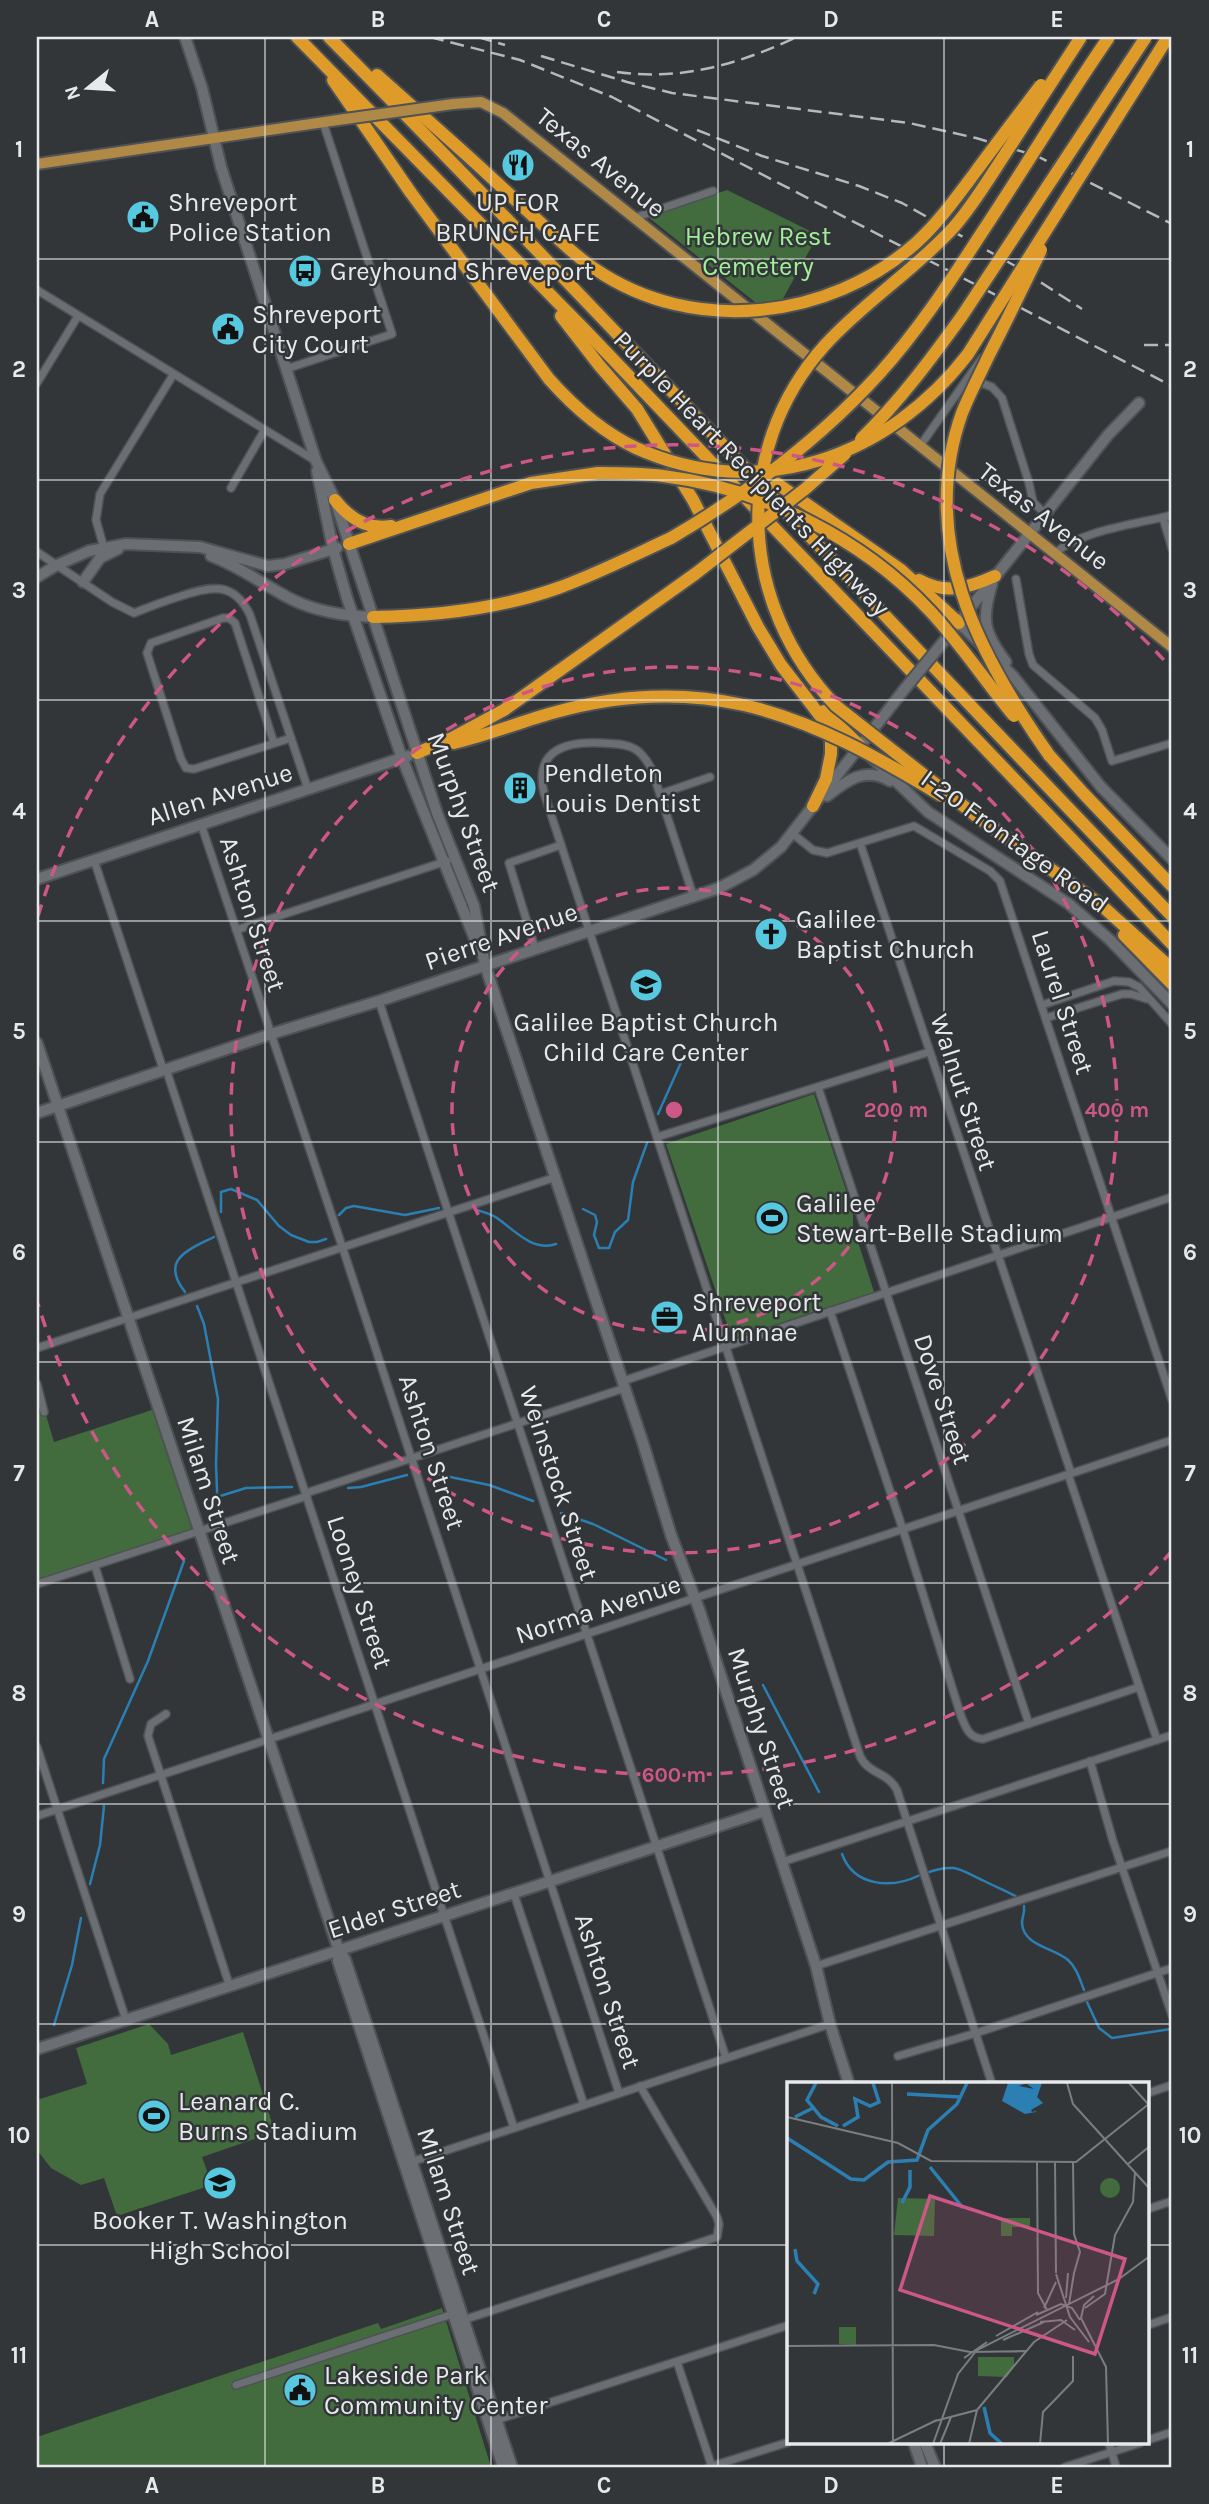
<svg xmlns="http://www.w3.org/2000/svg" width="1209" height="2504" font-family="Karla,sans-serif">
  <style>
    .green { fill: #426c3d }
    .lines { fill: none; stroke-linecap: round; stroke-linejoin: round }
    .stream { stroke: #2b7fb2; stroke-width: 2.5 }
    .street-casing { stroke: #4f5255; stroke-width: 10 }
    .secondary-casing { stroke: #4f5255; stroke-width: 14 }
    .primary-casing { stroke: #4f5255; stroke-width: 14 }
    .highway-casing { stroke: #4f5255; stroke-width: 16 }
    .street { stroke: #6b6e72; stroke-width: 7 }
    .secondary { stroke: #6b6e72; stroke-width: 10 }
    .primary { stroke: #b08947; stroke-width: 10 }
    .highway { stroke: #de9b2a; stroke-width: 12 }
    .rail { stroke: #b6b9bb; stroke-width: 2.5; stroke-dasharray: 14 7; stroke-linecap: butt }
    .secondary-bridge-casing { stroke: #4f5255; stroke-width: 14; stroke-linecap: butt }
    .primary-bridge-casing { stroke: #4f5255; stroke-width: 14; stroke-linecap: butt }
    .highway-bridge-casing { stroke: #4f5255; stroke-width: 16; stroke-linecap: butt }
    .secondary-bridge { stroke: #6b6e72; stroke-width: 10 }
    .primary-bridge { stroke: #b08947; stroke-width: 10 }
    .highway-bridge { stroke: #de9b2a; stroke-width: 12 }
    .grid { fill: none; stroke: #e7e9eb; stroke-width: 2; stroke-opacity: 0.55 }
    .ring { fill: none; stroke: #cd5786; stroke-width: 3.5; stroke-dasharray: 12 9 }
    .labels { text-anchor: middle; stroke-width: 5; stroke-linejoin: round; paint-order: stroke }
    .street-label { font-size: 26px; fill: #e7e9eb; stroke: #333639 }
    .poi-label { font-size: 26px; fill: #e7e9eb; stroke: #333639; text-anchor: start }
    .park-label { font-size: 26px; fill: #a1f098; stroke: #333639 }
    .inset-river { fill: none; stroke: #2b7fb2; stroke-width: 3.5 }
    .inset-road { fill: none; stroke: #7b7e80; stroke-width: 2 }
    .view { fill: #cd5786; fill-opacity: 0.15; stroke: #cd5786; stroke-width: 3.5 }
    .inset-edge { fill: none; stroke: #e7e9eb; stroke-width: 3.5 }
    .centre { fill: #cd5786; stroke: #333639; stroke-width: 3.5 }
    .ring-label { font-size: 21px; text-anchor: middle; font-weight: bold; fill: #cd5786; stroke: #333639; stroke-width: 5; stroke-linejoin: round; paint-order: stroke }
    .neatline { fill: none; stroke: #e7e9eb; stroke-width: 2.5 }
    .grid-label { font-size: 23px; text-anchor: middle; font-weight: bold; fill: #e7e9eb }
  </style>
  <rect width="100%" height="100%" fill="#333639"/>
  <g class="green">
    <path d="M727,190L818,235L780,304L760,306L648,217Z"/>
    <path d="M814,1094L853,1211V1226L874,1292L732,1339L666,1144Z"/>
    <path d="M37,1385L54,1442L158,1408L200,1533L37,1584Z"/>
    <path d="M149,2024L168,2044L171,2055L243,2032L275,2132L202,2157L212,2185L117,2216L104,2178L81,2185L51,2168L37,2150V2100L87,2084L76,2048Z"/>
    <path d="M442,2308L491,2467H37V2437L378,2323L381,2329Z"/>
  </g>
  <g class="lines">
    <g class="stream">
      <path d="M658,1114L683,1058"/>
      <path d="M583,1209L595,1215L597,1222L594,1235L599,1248H609L615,1232L628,1220L633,1182L647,1143"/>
      <path d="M477,1210C483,1212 491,1214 497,1218C514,1230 533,1252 556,1244"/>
      <path d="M221,1212V1192L231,1189L257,1200L279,1226L291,1235L309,1242H317L326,1239"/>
      <path d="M339,1215L346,1208L354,1206L405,1215L439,1208"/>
      <path d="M185,1292C159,1259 190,1249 214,1237"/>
      <path d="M197,1306L204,1324L218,1399L216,1464L218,1517"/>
      <path d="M431,1473L489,1485L533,1501"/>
      <path d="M348,1488L361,1487L407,1475"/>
      <path d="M217,1497L246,1488L292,1487"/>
      <path d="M561,1513L593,1524L666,1560"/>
      <path d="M763,1685L819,1792"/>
      <path d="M103,1783L104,1759L148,1661L184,1561"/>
      <path d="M842,1854C854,1887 892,1889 920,1875"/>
      <path d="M929,1872C956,1863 960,1870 982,1880C994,1886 1006,1891 1017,1897"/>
      <path d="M90,1884L100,1845L104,1806"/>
      <path d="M1024,1906C1025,1913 1022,1917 1022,1923C1023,1946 1055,1948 1068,1960C1077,1968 1080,1980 1084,1990"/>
      <path d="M1087,2002L1099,2028L1112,2038L1171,2029"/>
      <path d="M54,2025L72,1965L81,1918"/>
    </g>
    <defs>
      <g id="street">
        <path d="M634,218L713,191"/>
        <path d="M37,290L316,461"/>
        <path d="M286,369L392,334L323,122"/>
        <path d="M968,378L992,387L1002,398L1029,483L1033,502L1045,514"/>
        <path d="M37,383L78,316"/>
        <path d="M920,446L982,358"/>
        <path d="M231,488L264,431"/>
        <path d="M1163,518L1172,548"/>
        <path d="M104,548L96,520L100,494L173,375"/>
        <path d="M37,552L112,602L134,613C149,607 165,601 181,596C211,586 234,581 250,615L308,789"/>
        <path d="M1055,553C1082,530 1138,524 1172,515"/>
        <path d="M1016,579L1029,654L1033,665L1095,718L1102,730L1112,761L1172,743"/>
        <path d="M274,743L235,623L229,618H223L151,643L147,653L181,759L186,768L194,769L291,738"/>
        <path d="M660,794L710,777"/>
        <path d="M201,824L343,1249L619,2093"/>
        <path d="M793,834L813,850L827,853L914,826L990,871L1000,881L1172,1400"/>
        <path d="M860,843L1071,1473"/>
        <path d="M94,860L163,1069"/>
        <path d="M694,898L652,770C648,762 643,754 635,749C625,743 613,744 602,743C567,741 534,749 544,793L860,1756C868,1774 888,1772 897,1790L992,2084"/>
        <path d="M236,930L447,861"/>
        <path d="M535,948L509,863L561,845"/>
        <path d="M379,1001L726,2058"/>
        <path d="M1042,1005L1114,981L1129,982L1139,987L1172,1024"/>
        <path d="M1046,1018L1122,994H1131L1147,999"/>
        <path d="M166,1069L514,2128"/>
        <path d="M818,1087L1029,1724"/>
        <path d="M657,1137L929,1052"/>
        <path d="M830,1311L903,1530L961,1716C966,1728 969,1738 983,1739L1139,1687"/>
        <path d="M37,1348L556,1177"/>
        <path d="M623,1381L1172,1197"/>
        <path d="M37,1384L44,1412"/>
        <path d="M1068,1474L1157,1740"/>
        <path d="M306,1493L625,1388"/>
        <path d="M95,1566L130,1679"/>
        <path d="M37,1584L307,1496"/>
        <path d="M166,1714L151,1724L148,1736L230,1987"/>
        <path d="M37,1747L126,2020"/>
        <path d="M1090,1761L1113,1841L1172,2015"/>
        <path d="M37,1816L1172,1440"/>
        <path d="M782,1862L1172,1735"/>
        <path d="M514,1894L584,2105"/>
        <path d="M816,1966L1172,1851"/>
        <path d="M898,2056L973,2034L1172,1968"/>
        <path d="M1148,2093L1172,2085"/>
        <path d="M408,2163L830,2024"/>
        <path d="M1148,2209L1172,2201"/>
        <path d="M460,2321L717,2237L719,2224L717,2217L640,2086"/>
        <path d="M1148,2325L1172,2317"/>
        <path d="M677,2362L712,2467"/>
        <path d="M236,2385L453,2314"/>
        <path d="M493,2421L789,2325"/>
        <path d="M1148,2440L1172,2432"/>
        <path d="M1109,2443L1116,2467"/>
        <path d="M709,2467L789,2442"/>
        <path d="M1065,2467L1140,2443"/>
      </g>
      <g id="secondary">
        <path d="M185,37L202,88L221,167L316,461L335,500L437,813L474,906L485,965L643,1443L671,1535L699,1609L816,1966L830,2024L849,2084"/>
        <path d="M317,471L333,549L347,598L402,758L476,942"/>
        <path d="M211,556C241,567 265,586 293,600C318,612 345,616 373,617"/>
        <path d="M37,577L57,565L89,551L126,544L200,547L268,566L285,564L337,548"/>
        <path d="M83,582L100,558L118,549"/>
        <path d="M992,584C981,620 984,633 1006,662"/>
        <path d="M959,623L1013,676L1101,787L1172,859"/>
        <path d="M940,646L1108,435L1139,403"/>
        <path d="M872,758L928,812L1069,904L1110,940L1172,1004"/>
        <path d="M827,796C846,781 865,766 890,781"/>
        <path d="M37,879L408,756"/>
        <path d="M37,1043L339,1951L345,1959L358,1998L512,2467"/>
        <path d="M37,1113L271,1034L379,1001L719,888L753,870L781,847L903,691"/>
        <path d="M339,1951L338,1961L503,2467"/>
        <path d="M37,2049L765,1811"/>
        <path d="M914,2443L922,2467"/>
        <path d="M925,2443L935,2467"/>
      </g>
      <g id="primary">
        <path d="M453,104L481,102L503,113L1172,647"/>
        <path d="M37,164L345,119"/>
      </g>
      <g id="highway">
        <path d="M297,37L584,329L1172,944"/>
        <path d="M329,37C615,326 890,624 1172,916"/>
        <path d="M377,75L460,149"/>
        <path d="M333,80L411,193"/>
        <path d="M561,316L599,365L637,409L693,500L758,627L781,665L825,722L831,741V754L826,779L813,806"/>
        <path d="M759,471L901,570L959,623"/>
        <path d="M335,500C349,518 367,530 391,526"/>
        <path d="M349,544L531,483L598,473"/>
        <path d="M919,580C946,595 968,588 995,576"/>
        <path d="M373,617C435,616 499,609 558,588C597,574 634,555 671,538"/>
        <path d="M824,711L860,746"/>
        <path d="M454,743C488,735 520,722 552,713C615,695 681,691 744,705"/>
        <path d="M417,753L452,738L504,710L695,574"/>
        <path d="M1049,755L1084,794L1172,886"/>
        <path d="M975,815L1101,905L1172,969"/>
        <path d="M1124,935L1172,984"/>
      </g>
    </defs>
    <use href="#street" class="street-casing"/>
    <use href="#secondary" class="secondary-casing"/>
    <use href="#primary" class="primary-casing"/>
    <use href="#highway" class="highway-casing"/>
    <use href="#street" class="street"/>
    <use href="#secondary" class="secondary"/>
    <use href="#primary" class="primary"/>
    <use href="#highway" class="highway"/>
    <g class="rail">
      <path d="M430,37L520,60L612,97L1172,386"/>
      <path d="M478,37L505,45"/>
      <path d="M541,56L627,82L672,93L909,123L976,138L1037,156L1172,224"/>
      <path d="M617,72C682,81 739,64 797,37"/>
      <path d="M697,130L762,156L859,186L902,203L1017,267L1082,309"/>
      <path d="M1144,345H1172"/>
    </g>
    <defs>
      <path id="secondary-bridge" d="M903,691L940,646"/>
      <path id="primary-bridge" d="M345,119L453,104"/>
      <g id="highway-bridge">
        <path d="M460,149C488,174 515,200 543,225C560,240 576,257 595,269C693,336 829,320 916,243C938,223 956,198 974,174C996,144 1019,114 1041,85"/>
        <path d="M411,193L549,379C574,407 602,432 636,448C759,504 889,457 968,354L1168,37"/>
        <path d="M1041,250C1024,285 1007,320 989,355C980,374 970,393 962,413C917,539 978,654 1049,755"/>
        <path d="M861,439C899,402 931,359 962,316L1146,37"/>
        <path d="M598,473C620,473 641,473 663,476C761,488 862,538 930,611C961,644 985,681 1014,716"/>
        <path d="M671,538C748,493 819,440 879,374C917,332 948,285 979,237C1023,171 1064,102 1109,37"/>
        <path d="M695,574L805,489L845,454"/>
        <path d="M744,705C816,722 879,758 942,796"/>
        <path d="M975,815L836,706C739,605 730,451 825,345C864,302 915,270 954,227C975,203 991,175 1009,148C1033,111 1057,74 1081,37"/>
      </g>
    </defs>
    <use href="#secondary-bridge" class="secondary-bridge-casing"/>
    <use href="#primary-bridge" class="primary-bridge-casing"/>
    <use href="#highway-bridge" class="highway-bridge-casing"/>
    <use href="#secondary-bridge" class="secondary-bridge"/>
    <use href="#primary-bridge" class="primary-bridge"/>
    <use href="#highway-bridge" class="highway-bridge"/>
  </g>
  <path class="grid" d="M265,37V2467M491,37V2467M718,37V2467M944,37V2084M37,259H1172M37,480H1172M37,700H1172M37,921H1172M37,1142H1172M37,1362H1172M37,1583H1172M37,1804H1172M37,2024H1172M37,2245H789M1148,2245H1172M944,2443V2467"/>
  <g class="ring">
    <circle cx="674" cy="1110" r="222"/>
    <circle cx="674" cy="1110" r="443"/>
    <path d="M1172 1551A665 665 0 0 1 38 1304M38 916A665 665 0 0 1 1172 669"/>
  </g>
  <defs>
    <symbol id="restaurant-disc" viewBox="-11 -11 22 22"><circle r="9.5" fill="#56c9e0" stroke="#333639"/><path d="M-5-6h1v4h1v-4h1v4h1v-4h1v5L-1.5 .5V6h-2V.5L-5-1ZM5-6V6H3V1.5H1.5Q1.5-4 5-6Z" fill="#111"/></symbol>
    <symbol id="civic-disc" viewBox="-11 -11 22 22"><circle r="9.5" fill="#56c9e0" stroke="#333639"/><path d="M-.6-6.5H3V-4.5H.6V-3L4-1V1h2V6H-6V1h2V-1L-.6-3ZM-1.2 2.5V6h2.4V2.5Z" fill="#111"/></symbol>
    <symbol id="bus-disc" viewBox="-11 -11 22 22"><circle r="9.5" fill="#56c9e0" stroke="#333639"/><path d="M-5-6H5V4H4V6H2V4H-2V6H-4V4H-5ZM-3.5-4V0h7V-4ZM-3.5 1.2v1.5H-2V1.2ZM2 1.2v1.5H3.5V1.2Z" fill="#111"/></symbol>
    <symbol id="building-disc" viewBox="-11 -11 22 22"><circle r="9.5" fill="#56c9e0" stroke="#333639"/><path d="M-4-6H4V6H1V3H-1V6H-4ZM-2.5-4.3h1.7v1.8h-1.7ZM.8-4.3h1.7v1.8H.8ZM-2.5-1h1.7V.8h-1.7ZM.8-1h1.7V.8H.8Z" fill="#111"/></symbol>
    <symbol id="church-disc" viewBox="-11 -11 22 22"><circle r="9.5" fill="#56c9e0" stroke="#333639"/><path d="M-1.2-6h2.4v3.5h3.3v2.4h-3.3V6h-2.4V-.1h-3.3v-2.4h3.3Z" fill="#111"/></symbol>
    <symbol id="school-disc" viewBox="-11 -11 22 22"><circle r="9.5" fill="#56c9e0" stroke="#333639"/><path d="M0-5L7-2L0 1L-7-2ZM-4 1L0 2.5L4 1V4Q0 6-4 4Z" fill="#111"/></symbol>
    <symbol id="stadium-disc" viewBox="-11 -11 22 22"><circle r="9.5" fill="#56c9e0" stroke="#333639"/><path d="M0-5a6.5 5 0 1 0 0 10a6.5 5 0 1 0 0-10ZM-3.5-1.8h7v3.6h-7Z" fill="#111"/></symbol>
    <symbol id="office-disc" viewBox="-11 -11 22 22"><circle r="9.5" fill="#56c9e0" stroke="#333639"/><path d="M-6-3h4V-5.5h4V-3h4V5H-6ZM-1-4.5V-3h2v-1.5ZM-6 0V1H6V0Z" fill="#111"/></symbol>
  </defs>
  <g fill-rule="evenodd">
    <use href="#restaurant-disc" x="499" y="146" width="38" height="38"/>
    <use href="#civic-disc" x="124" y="198" width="38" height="38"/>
    <use href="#bus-disc" x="286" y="252" width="38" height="38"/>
    <use href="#civic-disc" x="209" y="310" width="38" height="38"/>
    <use href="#building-disc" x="501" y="769" width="38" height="38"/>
    <use href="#church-disc" x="752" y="915" width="38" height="38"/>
    <use href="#school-disc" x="627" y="966" width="38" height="38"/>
    <use href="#stadium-disc" x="753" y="1199" width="38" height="38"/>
    <use href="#office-disc" x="648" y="1298" width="38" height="38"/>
    <use href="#stadium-disc" x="135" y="2097" width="38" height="38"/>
    <use href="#school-disc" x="201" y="2164" width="38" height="38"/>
    <use href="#civic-disc" x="281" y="2371" width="38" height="38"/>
  </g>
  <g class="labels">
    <g class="street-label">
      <text transform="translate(601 162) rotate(39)" y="9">Texas Avenue</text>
      <text transform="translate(752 473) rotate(46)" y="9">Purple Heart Recipients Highway</text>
      <text transform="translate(1044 516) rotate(38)" y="9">Texas Avenue</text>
      <text transform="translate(220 794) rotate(-18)" y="9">Allen Avenue</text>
      <text transform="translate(464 812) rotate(70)" y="9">Murphy Street</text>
      <text transform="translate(1015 841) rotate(36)" y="9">I-20 Frontage Road</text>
      <text transform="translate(253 914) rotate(72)" y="9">Ashton Street</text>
      <text transform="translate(501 936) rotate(-19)" y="9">Pierre Avenue</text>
      <text transform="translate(1063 1002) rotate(72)" y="9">Laurel Street</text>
      <text transform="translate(964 1092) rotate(72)" y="9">Walnut Street</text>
      <text transform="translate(943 1399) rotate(72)" y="9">Dove Street</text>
      <text transform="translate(432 1452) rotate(72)" y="9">Ashton Street</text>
      <text transform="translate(559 1483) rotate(72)" y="9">Weinstock Street</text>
      <text transform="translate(209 1490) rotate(72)" y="9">Milam Street</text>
      <text transform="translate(360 1592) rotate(72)" y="9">Looney Street</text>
      <text transform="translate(598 1609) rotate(-18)" y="9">Norma Avenue</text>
      <text transform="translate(762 1728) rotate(72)" y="9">Murphy Street</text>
      <text transform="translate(394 1909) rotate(-18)" y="9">Elder Street</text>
      <text transform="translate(608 1991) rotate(72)" y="9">Ashton Street</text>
      <text transform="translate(449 2201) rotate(72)" y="9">Milam Street</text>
    </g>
    <g class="poi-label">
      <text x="168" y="211">Shreveport<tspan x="168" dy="30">Police Station</tspan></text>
      <text x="518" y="211" text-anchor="middle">UP FOR<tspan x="518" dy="30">BRUNCH CAFE</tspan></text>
      <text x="330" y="280">Greyhound Shreveport</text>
      <text x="252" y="323">Shreveport<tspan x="252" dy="30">City Court</tspan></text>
      <text x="544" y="782">Pendleton<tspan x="544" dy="30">Louis Dentist</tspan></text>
      <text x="796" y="928">Galilee<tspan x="796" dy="30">Baptist Church</tspan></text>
      <text x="646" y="1031" text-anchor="middle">Galilee Baptist Church<tspan x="646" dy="30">Child Care Center</tspan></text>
      <text x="796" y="1212">Galilee<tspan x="796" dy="30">Stewart-Belle Stadium</tspan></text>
      <text x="692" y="1311">Shreveport<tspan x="692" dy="30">Alumnae</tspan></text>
      <text x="178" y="2110">Leanard C.<tspan x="178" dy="30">Burns Stadium</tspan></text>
      <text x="220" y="2229" text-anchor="middle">Booker T. Washington<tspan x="220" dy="30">High School</tspan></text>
      <text x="324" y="2384">Lakeside Park<tspan x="324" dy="30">Community Center</tspan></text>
    </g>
    <g class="park-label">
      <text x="758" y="245">Hebrew Rest<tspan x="758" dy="30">Cemetery</tspan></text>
    </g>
  </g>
  <g transform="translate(787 2082)">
    <rect width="362" height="362" fill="#333639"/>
    <path d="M313 106a10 10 0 1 1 20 0a10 10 0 1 1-20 0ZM111,116L148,117L147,154L107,153ZM214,136H243V145H225V154H214ZM52,245H69V263L52,262ZM191,275H227V284L220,295L191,294Z" fill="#426c3d"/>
    <path d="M221,1H240L232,4L247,7L240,2L255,1L250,15L256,21L244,28L245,30L249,29V30L238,32L215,19Z" fill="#2b7fb2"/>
    <path class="inset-river" d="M29,1L20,18L34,35L51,44M120,12L173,15M8,35L28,25M56,44L71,35L68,17L83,24L92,20L86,1M0,56L64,97L77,98L101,80L130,78L141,48L170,22L180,1M143,85L176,126M115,121L123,105V88M8,167L10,179L31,202L27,212M197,325L203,351L215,362"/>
    <path class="inset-road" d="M105,1L106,362M280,1L286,22L363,107M342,1L362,23M0,35L111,61L144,79L289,80L363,21M250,80L251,211L260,228M268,80L269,191M286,80L287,152L293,170L287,191M341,82L363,64M269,192L283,235L302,260M307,214L297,223L294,236L319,285L321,362M279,216L281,191M282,222L287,191M257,226L269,200M298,226L318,212L328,153L346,120L348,90M249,233L274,222L285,226L293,238M253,240L274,238L288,248M209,254L251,230M216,258L257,240M0,264L147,263L183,270L239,269M177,276L200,260M148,339L190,328L247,260L280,238M100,362L150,338M146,362L171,292L190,268L332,197L363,174M153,362L164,335M182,362L190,328M253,362L256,330L286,299V274"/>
    <path class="view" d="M143,114L338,177L308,272L113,208Z"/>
    <rect width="362" height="362" class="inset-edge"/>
  </g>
  <circle cx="674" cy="1110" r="10" class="centre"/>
  <g class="ring-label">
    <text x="896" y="1117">200 m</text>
    <text x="1117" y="1117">400 m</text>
    <text x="674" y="1782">600 m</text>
  </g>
  <rect width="1209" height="2504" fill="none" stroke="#333639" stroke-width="77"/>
  <g transform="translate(88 88) rotate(252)" stroke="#333639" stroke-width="5" paint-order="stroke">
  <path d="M0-5L12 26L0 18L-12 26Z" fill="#e7e9eb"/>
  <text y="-10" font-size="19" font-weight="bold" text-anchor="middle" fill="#e7e9eb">N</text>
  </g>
  <rect x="38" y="38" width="1132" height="2428" class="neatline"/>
  <g class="grid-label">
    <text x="152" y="27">A</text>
    <text x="378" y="27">B</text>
    <text x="604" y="27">C</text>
    <text x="831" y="27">D</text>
    <text x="1057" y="27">E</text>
    <text x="19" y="157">1</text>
    <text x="1190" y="157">1</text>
    <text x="19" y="377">2</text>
    <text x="1190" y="377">2</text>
    <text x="19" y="598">3</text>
    <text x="1190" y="598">3</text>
    <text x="19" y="819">4</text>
    <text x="1190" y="819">4</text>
    <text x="19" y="1039">5</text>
    <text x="1190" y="1039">5</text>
    <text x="19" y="1260">6</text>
    <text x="1190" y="1260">6</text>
    <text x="19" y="1481">7</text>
    <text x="1190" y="1481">7</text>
    <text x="19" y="1701">8</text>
    <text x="1190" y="1701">8</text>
    <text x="19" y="1922">9</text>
    <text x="1190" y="1922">9</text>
    <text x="19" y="2143">10</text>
    <text x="1190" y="2143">10</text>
    <text x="19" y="2363">11</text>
    <text x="1190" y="2363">11</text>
    <text x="152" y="2493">A</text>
    <text x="378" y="2493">B</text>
    <text x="604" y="2493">C</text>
    <text x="831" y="2493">D</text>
    <text x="1057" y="2493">E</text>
  </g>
</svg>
